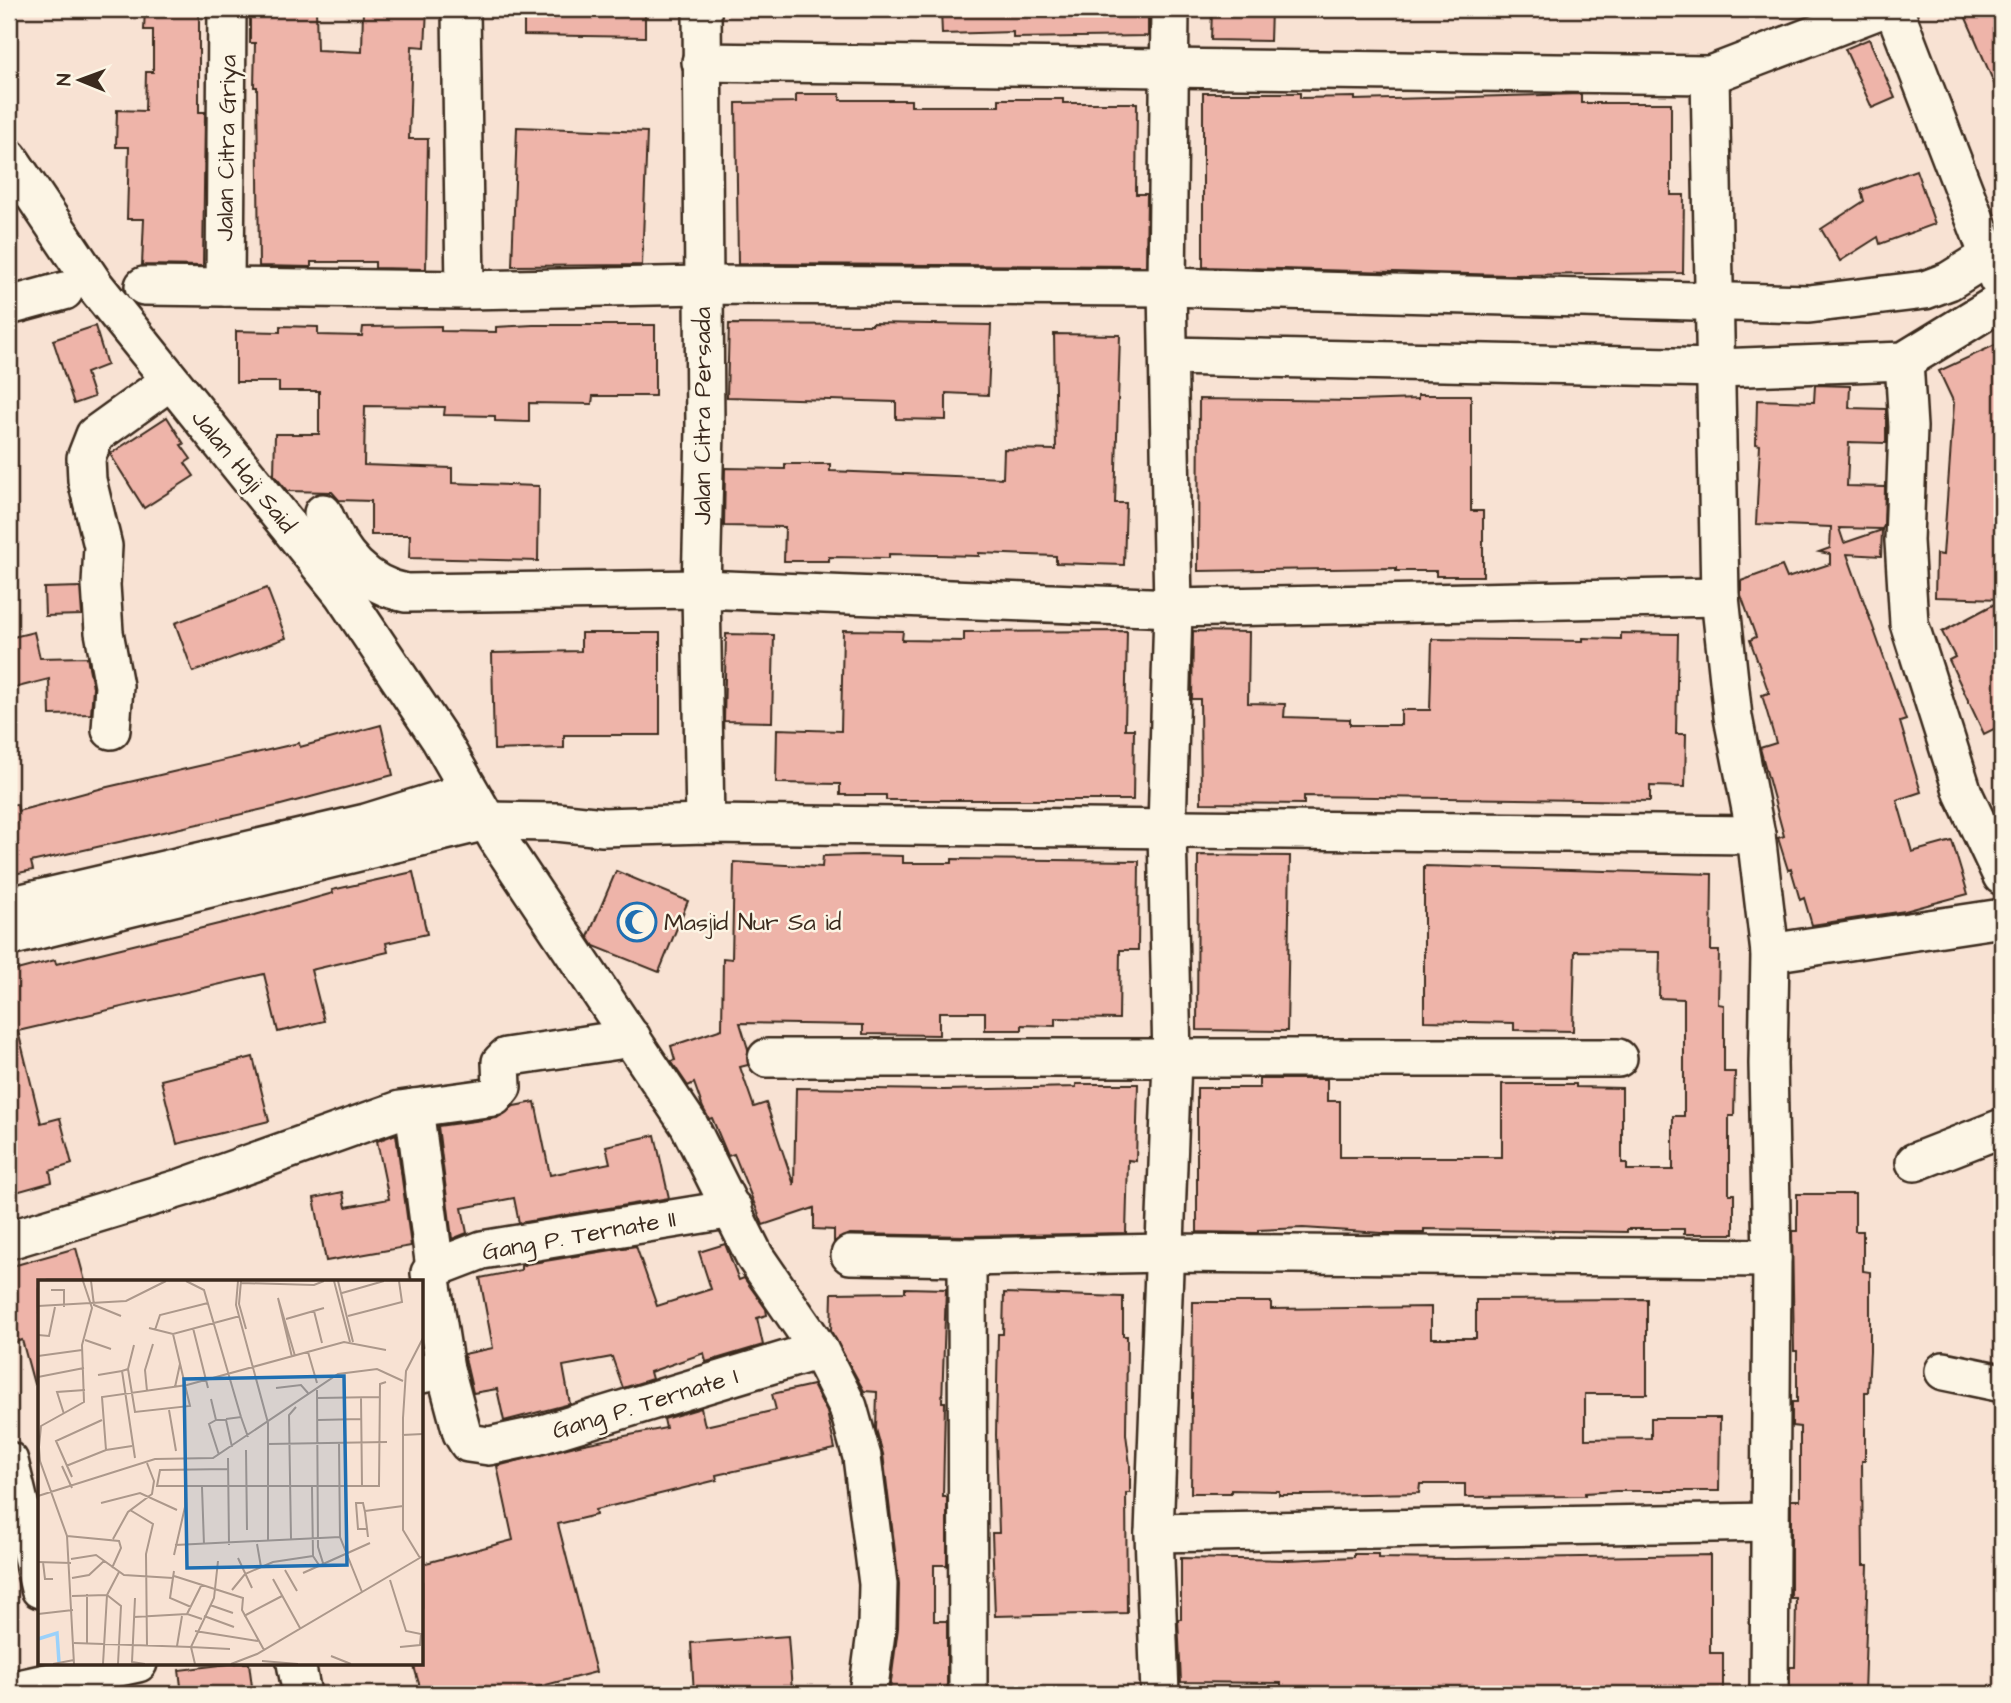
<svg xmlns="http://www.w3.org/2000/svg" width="2011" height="1703" font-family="'Architects Daughter',sans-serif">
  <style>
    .building { fill: #eeb4a9; stroke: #3b2a1e; stroke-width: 2 }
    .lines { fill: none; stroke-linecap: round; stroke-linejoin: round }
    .minor-casing { stroke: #3b2a1e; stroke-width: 42 }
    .minor { stroke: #fcf5e5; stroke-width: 37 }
    .labels { text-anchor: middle; stroke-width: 5; stroke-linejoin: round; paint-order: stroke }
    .street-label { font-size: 24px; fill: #3b2a1e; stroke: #fcf5e5 }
    .poi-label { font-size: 24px; fill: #3b2a1e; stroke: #fcf5e5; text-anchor: start }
    .inset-river { fill: none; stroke: #9bd1fa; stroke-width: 3.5 }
    .inset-road { fill: none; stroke: #ac988b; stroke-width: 2 }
    .view { fill: #1f6fb2; fill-opacity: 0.15; stroke: #1f6fb2; stroke-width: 3.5 }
    .inset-edge { fill: none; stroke: #3b2a1e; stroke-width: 3.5 }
  </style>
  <rect width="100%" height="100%" fill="#f8e2d3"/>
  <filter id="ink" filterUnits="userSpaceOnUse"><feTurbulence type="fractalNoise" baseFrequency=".0143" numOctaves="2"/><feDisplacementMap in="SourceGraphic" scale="14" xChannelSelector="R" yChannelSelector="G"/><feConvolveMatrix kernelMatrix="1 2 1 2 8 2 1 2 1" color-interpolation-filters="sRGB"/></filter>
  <g filter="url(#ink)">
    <g class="building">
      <path d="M145,9H199V112H205L203,266L142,265L144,219H127L129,147H116L117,110L145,111L146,72H153V30H144Z"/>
      <path d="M250,9H316L317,50L362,52L363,9H427L425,47L412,46L409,139H428L426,269L375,268V262H311V267L259,266L257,87H254L255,43H250Z"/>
      <path d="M524,9H645V37L524,35Z"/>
      <path d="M941,9H1148V36L1013,38V32L942,34Z"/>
      <path d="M1212,9H1271L1270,41L1211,40Z"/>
      <path d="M1962,9H2002V102L1974,36Z"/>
      <path d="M1869,39L1895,98L1872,108L1845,49Z"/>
      <path d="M1203,93H1300V98L1355,97V100L1581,94V103H1671V195H1684L1683,273L1507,275L1203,267Z"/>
      <path d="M796,94H840V100H911V106H999V99H1063V103H1137L1136,194H1147L1146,266L738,264L736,103L796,102Z"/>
      <path d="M517,127L647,132L642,265L512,266Z"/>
      <path d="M1916,170L1935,224L1880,244L1878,237L1840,261L1821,229L1864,201L1861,190Z"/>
      <path d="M872,323L991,325L988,395L946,393V420L896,419V402L727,397L729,324L872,325Z"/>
      <path d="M533,325H655V396H593L592,404L529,403V422L495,421V416L444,415L445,407L365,406L364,465L452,468V483L539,486L538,561L409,558L410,535H371V501L339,500L332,492L287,491L274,475L275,434H319V391H279V382H236V331L280,332V326L318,327V335L362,336L363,327L441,326V331L496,332V327Z"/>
      <path d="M95,326L107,365L86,373L94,397L74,404L53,340Z"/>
      <path d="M1054,334L1120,335L1115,503H1126L1124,565L1056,563V556L979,553V556L889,554V558L829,557V561H784L785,527L724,526L725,468L785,469V464H830V471L1003,478L1004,449L1056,450Z"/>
      <path d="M1997,344L2002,355V599L1935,597L1936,554L1943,555L1954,403L1939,371Z"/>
      <path d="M1815,385L1850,386L1849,408L1886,409V443L1849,442L1847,486L1885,487L1884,526L1882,529L1839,528L1844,543L1882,530L1881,556L1847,554L1906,720L1900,722L1921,792L1897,800L1912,852L1952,841L1968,894L1905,911L1812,925L1804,898L1800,900L1791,869L1788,870L1778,838L1784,836L1760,748L1776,743L1762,695L1769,693L1750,640L1756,637L1741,595V581L1782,566L1787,578L1830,564V554L1819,552L1830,548L1831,527L1756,524L1760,445L1756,444L1757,400L1814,402Z"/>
      <path d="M1418,395H1471V511H1483V576H1436V571H1396V568L1198,571L1199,399L1356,401L1418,399Z"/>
      <path d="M167,417L184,444L181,445L191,459L185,463L194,476L144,508L110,454Z"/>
      <path d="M80,587L82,615L45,616L44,588Z"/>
      <path d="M267,588L286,638L193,672L175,623Z"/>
      <path d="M2002,600V725L1984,734L1949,660L1955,657L1942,632Z"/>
      <path d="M843,630L903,631L902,640L964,641V632L1127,631L1125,729H1134L1133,800H886V795H840V784L776,783L777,729L841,731Z"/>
      <path d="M1193,631L1249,632L1248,703L1285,704L1284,717L1350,719V725H1401V710H1430L1432,639L1583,641V638L1621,639V633L1678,634L1676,734H1686L1685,787L1650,786V801L1304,796V804L1201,803L1200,699H1192Z"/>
      <path d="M34,632L40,658L87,657L93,687L91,714L50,715L49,679L14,688L9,668V638Z"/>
      <path d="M581,633H660V735H564V748L494,750L492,653L581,651Z"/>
      <path d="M726,634L774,635L772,722L724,721Z"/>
      <path d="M381,725L393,775L277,806L31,862L33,870L9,875V805L17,804L18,811L103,788L299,743L300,747Z"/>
      <path d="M861,855L903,856V863H952V859L1139,861L1138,950H1120L1119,1019L1055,1018V1026L1022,1025V1030H985V1012H939V1035L863,1034V1025L740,1023L748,1049V1065L740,1067L754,1107L766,1103L794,1185L796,1088L944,1090L1076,1087V1084H1138L1136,1161L1128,1160L1126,1233L967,1236L850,1234L834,1242V1230L814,1229V1208L763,1225L734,1154L728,1156L712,1118L709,1119L703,1108L694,1083L688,1086L671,1061L675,1060L671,1046L722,1029L723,958L732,959L734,862L822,867L823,856Z"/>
      <path d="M1198,855L1290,856L1287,1031L1197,1030Z"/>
      <path d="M1424,866L1712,874L1711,951H1719L1718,1004L1724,1005V1072H1735L1734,1116H1729V1194H1734V1234H1684V1229H1627V1232L1424,1229V1233H1382L1303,1228L1258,1230V1233L1197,1232V1088H1259V1079H1327V1101H1340V1157H1502V1084H1576V1087L1622,1088V1163H1627V1170H1673V1116H1684V999L1659,998L1660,952L1575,951L1573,1031L1514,1030V1023L1424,1021Z"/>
      <path d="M616,871L688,901L659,972L594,946L588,937Z"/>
      <path d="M413,872L427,934L386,943L388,952L311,970L324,1021L278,1032L264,974L18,1031L41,1123L60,1118L72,1164L50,1171L52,1182L9,1194V972L55,960L56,964L255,915L333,893L332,890Z"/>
      <path d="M253,1057L269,1121L177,1144L161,1080Z"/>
      <path d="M535,1102L550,1175L610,1163L606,1146L655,1135L669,1198L519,1223L514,1198L462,1208L467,1233L452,1239L438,1126L497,1118L514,1106Z"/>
      <path d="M396,1134L411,1246L326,1261L314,1198L343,1192L346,1207L389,1199L377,1141Z"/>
      <path d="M1797,1194H1855V1231H1863V1271L1870,1272V1351L1868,1392H1865V1461H1862L1863,1565H1868L1864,1694H1790V1667H1795L1796,1598H1791V1500H1800V1427L1792,1426V1402H1797V1351H1794L1792,1231H1797Z"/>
      <path d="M725,1244L739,1280L744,1278L766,1309L767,1315L757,1318L763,1345L706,1362L704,1353L650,1372L652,1379L623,1388L612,1357L563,1366L570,1404L504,1421L497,1389L473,1393L464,1354L493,1348L480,1278L521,1270V1266L527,1264L636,1246L657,1306L711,1289L699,1252Z"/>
      <path d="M76,1248L85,1281H40V1383L34,1384L22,1340L9,1344V1267Z"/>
      <path d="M905,1288L946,1289L942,1402H945L943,1497H947V1565H934V1621H947V1689H890L898,1628L899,1584L883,1454L876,1429L877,1392L864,1391L831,1331L832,1293L905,1292Z"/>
      <path d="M1004,1293L1123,1297V1336H1127L1126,1434L1130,1465V1493H1126L1127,1613L995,1616L992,1533H999L996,1435L998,1334H1003Z"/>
      <path d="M1647,1299V1394H1585V1439L1651,1438V1418H1720L1719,1491H1616L1585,1493V1496L1465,1497V1484H1420L1419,1493L1311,1495H1279V1491L1231,1490V1493H1191L1193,1302H1271V1309L1431,1307V1338H1476V1300Z"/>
      <path d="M813,1385L827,1412L835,1449L716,1475L717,1480L595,1510L596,1515L558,1524L596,1672L511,1694H422L413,1663H422V1564L513,1540L497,1466L579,1445L666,1428L664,1419L701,1408L705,1426L776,1410L772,1394Z"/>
      <path d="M1354,1554H1378V1558L1454,1559L1710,1555V1653H1723V1690L1689,1687L1688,1694H1383L1384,1688H1310V1694H1281V1683L1181,1682L1178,1619H1181V1558L1288,1560L1354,1557Z"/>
      <path d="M788,1636L792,1691L694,1694L691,1643Z"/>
      <path d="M237,1663H249L253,1694H182L179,1670Z"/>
    </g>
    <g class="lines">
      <defs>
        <g id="minor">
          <path d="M461,9L465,290"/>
          <path d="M702,9L705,429L701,589L705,824"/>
          <path d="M1894,9L1998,279"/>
          <path d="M701,62L1710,75L1882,9"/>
          <path d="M1710,75L1720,597L1733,717L1756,835L1770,953L1768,1064L1772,1258L1769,1694"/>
          <path d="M9,158L95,286L343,594L440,739L497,838L689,1125L755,1257L819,1350L848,1407L862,1457L878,1584L877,1625L868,1694"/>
          <path d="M144,286L465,290L702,285L1167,287L1809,304L1925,290L1949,281L1989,256"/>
          <path d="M225,287L227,9"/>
          <path d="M9,306L64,291"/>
          <path d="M1170,356L1718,368L1904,361L2002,301"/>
          <path d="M1904,361L1908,427L1904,541L1909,623L1963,793L2002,876"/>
          <path d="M323,513C338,551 363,585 406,593L701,589L1173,608L1720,597"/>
          <path d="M111,730L114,686L104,632L101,585L103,546L87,480L86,458L95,435L170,381"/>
          <path d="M9,906L366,823L469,791"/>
          <path d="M9,937L486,821L556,822L603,827L705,824L1756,835"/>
          <path d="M1770,953L2002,918"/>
          <path d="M767,1058H1618"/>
          <path d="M1915,1162L2002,1128"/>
          <path d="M9,1240L184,1187L400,1110L414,1108"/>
          <path d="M850,1255L967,1257L1165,1253L1772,1258"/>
          <path d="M967,1257L968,1694"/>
          <path d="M435,1268L414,1108L494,1097L502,1087L501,1062L506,1057L632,1038"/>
          <path d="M445,1369L462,1433L468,1443L489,1446L536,1436L819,1350"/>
          <path d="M1944,1371L2002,1383"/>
          <path d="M422,1374L445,1369L430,1273L435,1268L482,1250L733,1209"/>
          <path d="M9,1461L40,1589"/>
          <path d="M1154,1533L1770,1522"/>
          <path d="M296,1663L302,1694"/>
          <path d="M9,1691L138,1663"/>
          <path d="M1160,1694L1154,1533L1172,1060L1167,829L1173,608L1167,287L1170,9"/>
        </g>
      </defs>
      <use href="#minor" class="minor-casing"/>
      <use href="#minor" class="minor"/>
    </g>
  </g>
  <defs>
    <symbol id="mosque-ring" viewBox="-11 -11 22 22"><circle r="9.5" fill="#fcf5e5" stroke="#1f6fb2" stroke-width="1.5"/><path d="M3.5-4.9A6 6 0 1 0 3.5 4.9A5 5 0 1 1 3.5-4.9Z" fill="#1f6fb2"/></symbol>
  </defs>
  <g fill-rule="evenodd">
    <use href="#mosque-ring" x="615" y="900" width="44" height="44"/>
  </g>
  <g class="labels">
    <g class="street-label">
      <text transform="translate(226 148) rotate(-89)" y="8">Jalan Citra Griya</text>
      <text transform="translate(702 416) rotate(-90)" y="8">Jalan Citra Persada</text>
      <text transform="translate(244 471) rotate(51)" y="8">Jalan Haji Said</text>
      <text transform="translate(579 1235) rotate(-10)" y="8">Gang P. Ternate II</text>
      <text transform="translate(645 1403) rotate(-17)" y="8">Gang P. Ternate I</text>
    </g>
    <g class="poi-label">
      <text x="664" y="930">Masjid Nur Sa id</text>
    </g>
  </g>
  <g transform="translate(38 1280)">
    <rect width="385" height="385" fill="#f8e2d3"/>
    <path class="inset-river" d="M0,359L19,353L21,382"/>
    <path class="inset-road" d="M53,1L56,25L83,36M148,1L166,10L203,137M200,1L198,25L230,143V262M203,1L201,24L208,49M296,1L312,62M300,1L315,62M203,3L276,5L286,1M13,10H26V27M304,13L346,1M0,26L88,21L128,1M276,31L284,63M310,36L364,22L361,1M248,39L286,28M111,48L135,54L202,36M155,48L170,108M117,50L122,35L170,23M0,55L11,56L17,27M47,60L73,69M96,65L90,89L84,91L97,178M270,72L279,103M0,76L44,70M254,77L240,18L257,76M90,89L97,132L152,126L135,54M60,95L84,91M0,97L46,88M137,107L142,84M238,108L263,105L270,113M279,110L280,267L285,283M109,111L107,90L115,64M323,117L324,206M279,118L341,117M173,119L178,140H188L194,167M131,130L138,171M26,134L19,112L47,110M188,139L203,137L210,157M178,140L171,144L181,175M280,140L323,139M364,155L385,154M301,162L302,257L324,312M230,164L349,162M68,170L64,117L149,105L306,62L348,70M208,170L209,250M190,178L191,265M24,186L34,208M28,186L68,170L94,166M190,189L122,190L119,206H341L342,104L348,102M34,197L18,161L64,140M164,207L166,265M274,207L275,276L281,285M0,216L117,179L175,178L300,94L339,89L365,101M63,223L102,213L139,230M92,230L115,244L108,274L109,366M327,231L365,226M329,249H320L318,223H325L327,232L330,257M29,256L81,261L83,268L74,288M75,259L90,232L114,214L116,201L109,183M253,259L251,135L258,127M219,264L223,287M137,265L302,257M136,275L147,227V190M200,278L214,308M382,278L365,250V138L368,91L385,58M33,279L58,275L86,295L135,298M0,282L33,283M5,282L7,299H15M247,290L259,311M136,291L132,318L153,327M265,293L332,263M136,296L205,318L204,330L226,370M34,298L51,295L66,281M235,299L262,348M352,300L368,351L383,354L382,365L362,367M164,304L149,334L164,339M194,310L207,294L235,282L275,276M49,314V364M34,316L69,315L83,326L80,384M97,318L94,382L107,384M172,325L195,333M0,334L35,330M166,336L196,347M206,336L244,316M96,337L149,334M157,351L220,361M36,363L153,367L176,318L180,281M139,366L144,336M293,376L313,384M224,381L260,384M15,384L36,380M36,384L29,256L2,181L1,167L3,146L46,122L44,65L54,28L45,1M65,384L69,315L81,292M157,384L153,367L192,369M193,384L219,374L385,276"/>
    <path class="view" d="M306,96L309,285L149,288L146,99Z"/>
    <rect width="385" height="385" class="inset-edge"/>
  </g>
  <rect width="2011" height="1703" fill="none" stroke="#fcf5e5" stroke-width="35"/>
  <rect x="18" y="18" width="1976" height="1668" fill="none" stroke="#3b2a1e" stroke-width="2.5" filter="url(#ink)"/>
  <g transform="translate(80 80) rotate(271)" stroke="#fcf5e5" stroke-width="5" paint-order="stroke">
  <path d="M0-5L12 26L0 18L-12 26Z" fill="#3b2a1e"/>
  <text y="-10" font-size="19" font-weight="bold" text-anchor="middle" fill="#3b2a1e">N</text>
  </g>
</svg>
